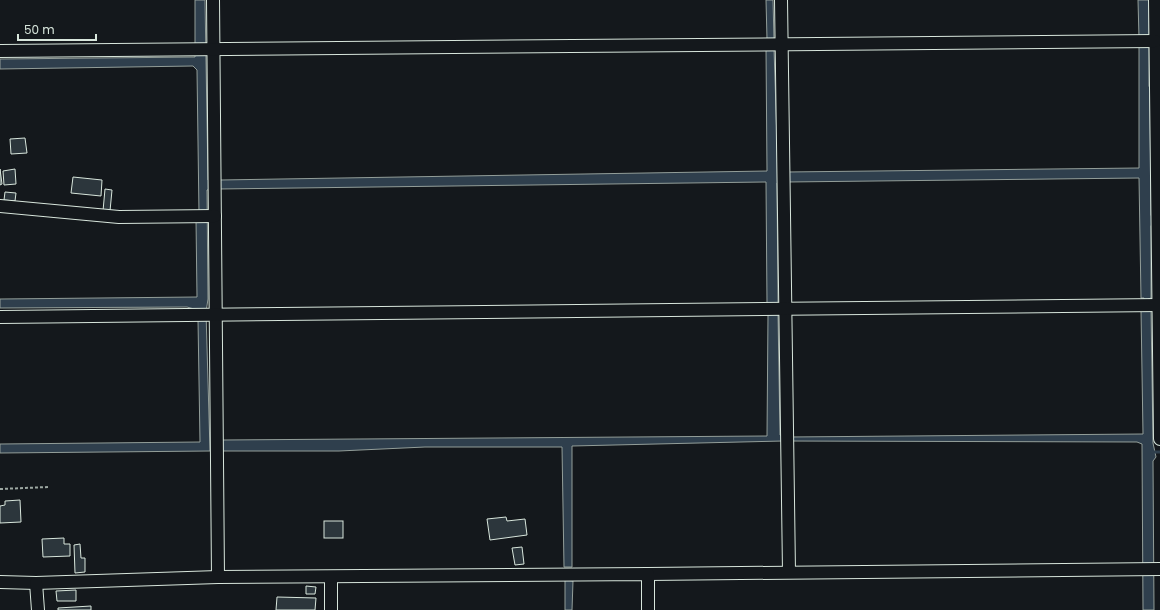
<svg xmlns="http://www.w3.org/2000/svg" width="1160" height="610" font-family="Poppins,sans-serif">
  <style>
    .water { fill: #2f3f4d; stroke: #939e99 }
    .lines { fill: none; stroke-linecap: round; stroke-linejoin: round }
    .stream { stroke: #2f3f4d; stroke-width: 3 }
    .building { fill: #2c363c; stroke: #d8e6dc }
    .minor-casing { stroke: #d8e6dc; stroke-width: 14 }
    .path { stroke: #9da8a2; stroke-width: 2; stroke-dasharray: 3 2; stroke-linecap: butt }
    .minor { stroke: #14181c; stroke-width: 12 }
  </style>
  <rect width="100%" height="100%" fill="#14181c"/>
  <g class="water">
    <path d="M195,0H205L208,180H211V189L207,190L208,299L206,312L210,451L0,453V444L200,442L198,320L194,309L187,307L0,308V299L197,297L196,219L199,214L197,70L193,66L0,69V59L195,57Z"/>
    <path d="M766,0H773L774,40L767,39Z"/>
    <path d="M1138,0H1149V37L1139,38Z"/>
    <path d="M1139,45H1149V86L1151,91L1150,96L1151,215L1154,221L1151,226V298L1148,299V310H1151L1153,443L1156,457L1153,461L1154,610H1143L1142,444L1137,442L783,441L572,446V567H564L562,447H425L339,451H222V440L767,436L768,314H778L780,435L788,437L1143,434L1141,310H1144V298H1141L1139,178L787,182L786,172L1139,168Z"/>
    <path d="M766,49H774L778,172L781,182L777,183L778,303H767L766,182L219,189L220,180L767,171Z"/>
    <path d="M565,580L573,581L572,610H565Z"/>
  </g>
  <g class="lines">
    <path class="stream" d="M1152,452H1160"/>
  </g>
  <g class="building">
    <path d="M25,138L27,153L11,154L10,139Z"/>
    <path d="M0,169L2,184L0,185Z"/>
    <path d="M15,169L16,184L4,185L3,171Z"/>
    <path d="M73,177L102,180L101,196L71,193Z"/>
    <path d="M105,189L112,190L110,211H103Z"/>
    <path d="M5,192L16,193L15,201L4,200Z"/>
    <path d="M20,500L21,522L0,523V506L5,505V501Z"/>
    <path d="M506,517L507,521L525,519L527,535L490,540L487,519Z"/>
    <rect x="324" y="521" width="19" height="17"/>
    <path d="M64,538V544H70V556L43,557L42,539Z"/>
    <path d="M80,544L81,558H85V572L75,573L74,545Z"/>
    <path d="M522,547L524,564L515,565L512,548Z"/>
    <path d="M306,586L316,587L315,594H306Z"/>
    <path d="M76,590V601H57L56,591Z"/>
    <path d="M277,597L316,598L315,610H276Z"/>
    <path d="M91,606V610H58V608Z"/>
  </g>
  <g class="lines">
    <defs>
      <g id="minor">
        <path d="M213,0L218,577"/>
        <path d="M781,0L789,572"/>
        <path d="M1155,0L1160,439"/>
        <path d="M0,51L1155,41"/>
        <path d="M0,206L119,217L215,216"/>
        <path d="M0,317L1159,305"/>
        <path d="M648,574L1160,569"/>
        <path d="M331,577V610"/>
        <path d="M0,582L36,583L218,577L648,574V610"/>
        <path d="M36,583L38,610"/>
      </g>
    </defs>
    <use href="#minor" class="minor-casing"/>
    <path class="path" d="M0,489L49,487"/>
    <use href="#minor" class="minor"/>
  </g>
  <path d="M18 34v6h78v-6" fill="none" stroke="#d8e6dc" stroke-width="2"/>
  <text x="24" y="34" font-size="12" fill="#d8e6dc" stroke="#14181c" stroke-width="3" paint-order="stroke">50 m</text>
</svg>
